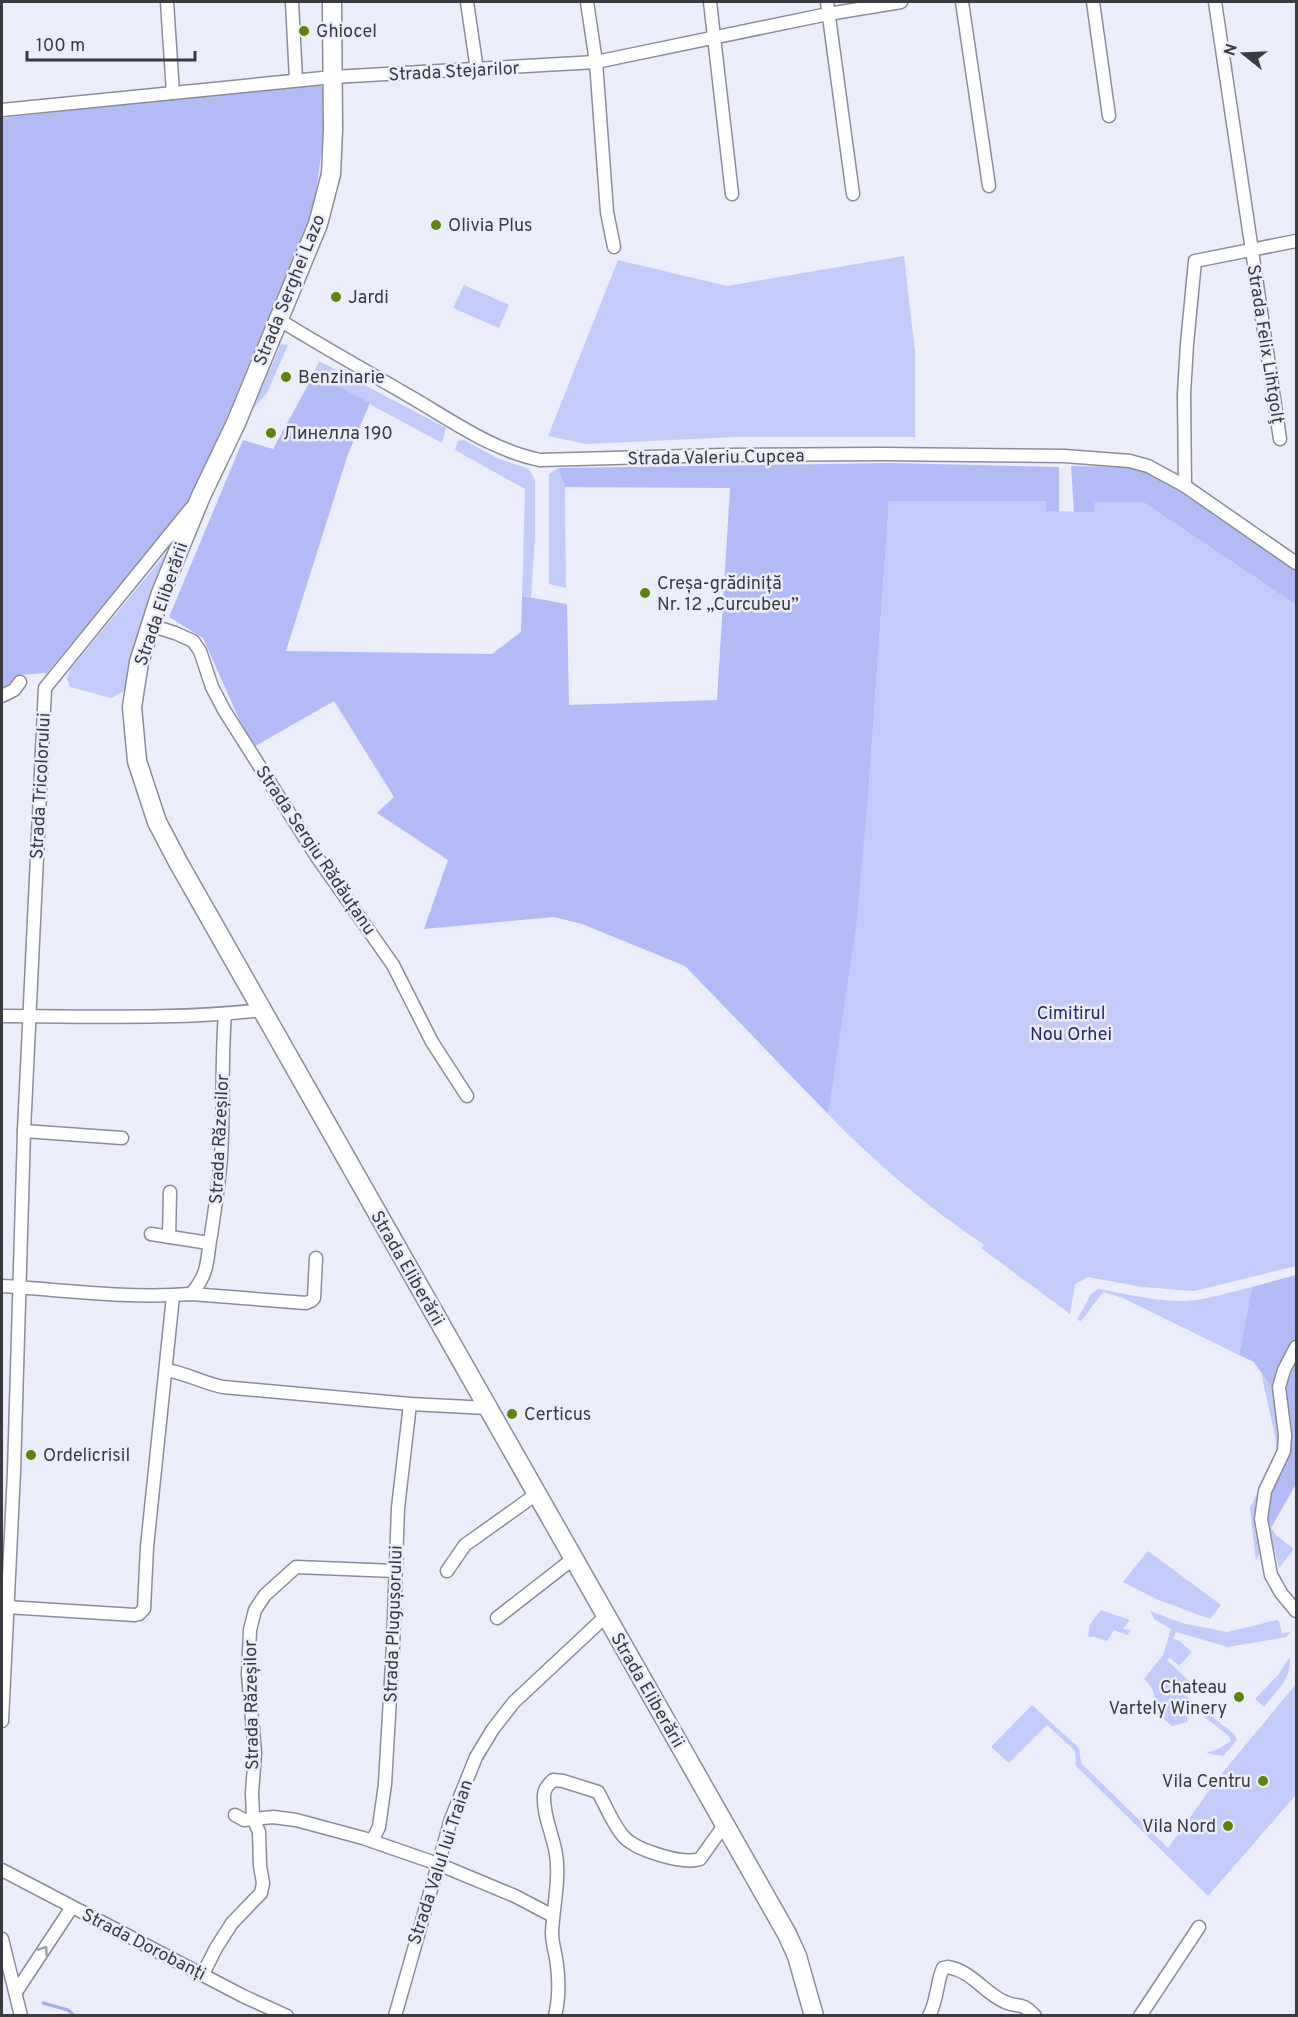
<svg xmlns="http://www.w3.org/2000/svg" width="1298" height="2017" font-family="Overpass,sans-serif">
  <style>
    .green { fill: #c3cbfa }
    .forest { fill: #b2bbf6 }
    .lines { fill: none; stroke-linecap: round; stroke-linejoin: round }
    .stream { stroke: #a2abe5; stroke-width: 3 }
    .street-casing { stroke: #8a8c99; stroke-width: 15 }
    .secondary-casing { stroke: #8a8c99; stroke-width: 21 }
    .street { stroke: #fff; stroke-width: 12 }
    .secondary { stroke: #fff; stroke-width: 18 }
    .oneway { stroke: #9c9da0 }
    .poi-dot { fill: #5d8409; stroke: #ebedfb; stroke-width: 2 }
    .labels { text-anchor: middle; stroke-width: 5; stroke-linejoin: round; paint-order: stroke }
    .poi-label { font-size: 18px; fill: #3a3b40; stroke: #ebedfb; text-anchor: start }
    .street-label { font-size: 18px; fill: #3a3b40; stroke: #ebedfb }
    .park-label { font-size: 18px; fill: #262669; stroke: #ebedfb }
  </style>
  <rect width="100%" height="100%" fill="#ebedfb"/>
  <g class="green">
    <path d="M904,256L915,352V437H736L586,444L548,436L618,260L727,286Z"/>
    <path d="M464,285L509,305L499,328L453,308Z"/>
    <path d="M281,344L288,345L267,393L253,409Z"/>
    <path d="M319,361L446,428L442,443L314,374Z"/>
    <path d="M464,440L497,458L529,469L535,480V539L531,597L522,596L525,489L455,450L458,441Z"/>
    <path d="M558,468L565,487L566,588L549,584V474Z"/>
    <path d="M889,500L1046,501V511L1093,512L1095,502H1143L1296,605V1266L1194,1291L1142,1287L1088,1277L1075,1284L1070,1314L981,1248L984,1245C928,1207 875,1163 828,1114L869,784Z"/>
    <path d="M172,546L126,690L111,698L70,687L67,678L70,670Z"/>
    <path d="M1252,1287L1239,1355L1123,1298L1103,1292L1081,1321L1077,1320L1091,1294L1098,1289C1127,1294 1158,1302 1187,1301C1209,1299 1231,1292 1252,1287Z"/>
    <path d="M1261,1373L1273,1390L1279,1446C1276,1468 1255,1490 1255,1512C1255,1532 1268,1541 1256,1561L1250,1508L1276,1456V1441Z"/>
    <path d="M1268,1524L1277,1536L1294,1549L1279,1568Z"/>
    <path d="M1148,1551L1221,1605L1210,1619L1156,1599L1123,1582Z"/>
    <path d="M1101,1610L1130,1620L1123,1629L1131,1630L1127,1635L1114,1630L1107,1641L1095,1637H1088L1090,1624Z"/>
    <path d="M1150,1611L1182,1623L1227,1632L1277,1620L1279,1621L1282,1633L1290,1632L1293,1629L1286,1637L1228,1647L1176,1632L1173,1639L1178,1640L1192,1652L1179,1666L1170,1658L1167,1660L1190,1682L1182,1693L1234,1734L1237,1740L1223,1756L1206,1753L1218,1749L1231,1741L1229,1736L1194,1709L1187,1718L1188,1722L1172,1726L1154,1711C1156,1696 1155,1690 1144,1679L1163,1655L1171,1629L1154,1619Z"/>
    <path d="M1288,1659H1290C1292,1678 1275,1693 1264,1707L1255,1699L1278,1675Z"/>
    <path d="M1296,1684V1795L1208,1896L1076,1766L1075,1751L1047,1725L1009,1763L991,1747L1032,1705L1079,1748L1081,1763L1168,1848L1215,1782Z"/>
  </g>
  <g class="forest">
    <path d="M318,83L325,89L323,141L314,207L197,490L47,673L19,675L2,690V118Z"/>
    <path d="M314,374L370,403L348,454L286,651L492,654L521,632L522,596L567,604L569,705L717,700L730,488L565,487L558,468L891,463L1059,467V512L1046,511V501H889L869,784L856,927L828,1114L685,966L582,924L554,917L424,929L448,860L377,813L394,797L334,701L252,748L203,638L169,617L243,440L273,449Z"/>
    <path d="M1071,466L1136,467L1156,476L1296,569V605L1143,502H1095L1094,512H1074Z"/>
    <path d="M1296,1275V1336L1274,1378L1273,1390L1254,1362L1239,1355L1252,1287Z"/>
    <path d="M1296,1362V1484L1271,1528C1255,1510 1283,1468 1290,1449C1297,1430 1286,1412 1286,1393C1286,1382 1292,1372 1296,1362Z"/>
  </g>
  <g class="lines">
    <path class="stream" d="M43,2003L68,2010L75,2016"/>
    <defs>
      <g id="street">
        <path d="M167,2L173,93"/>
        <path d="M292,2L296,80"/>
        <path d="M467,2L477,70"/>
        <path d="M587,2L596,62L607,212L614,247"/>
        <path d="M710,2L732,194"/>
        <path d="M827,2L853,194"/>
        <path d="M962,2L989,186"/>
        <path d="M1093,2L1109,116"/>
        <path d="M1215,2L1280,439"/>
        <path d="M2,110L333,77L596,62L828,14L901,2"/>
        <path d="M278,319C323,347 370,373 416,400C455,423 495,451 540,460L722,455L881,454L1064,456L1130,461L1148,466L1185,486L1296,563"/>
        <path d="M1185,486L1184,394L1187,344L1195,261L1296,241"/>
        <path d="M150,625L175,633L193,641L200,651L212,687L224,710L317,857L393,965L432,1042L467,1096"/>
        <path d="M2,696L14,690L20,682"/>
        <path d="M2,1016C89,1016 175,1020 262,1010"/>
        <path d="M24,1131L122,1138"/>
        <path d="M151,1234L209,1243"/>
        <path d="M169,1237L170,1192"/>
        <path d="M2,1286C64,1290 128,1299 191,1294L306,1303L311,1301L314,1298L316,1258"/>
        <path d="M191,1294C210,1272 206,1261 211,1235C215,1209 219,1183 221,1157C224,1109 221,1062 225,1014"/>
        <path d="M1296,1347L1284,1370L1279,1387L1285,1435L1284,1451L1265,1491L1261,1519L1271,1575L1281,1593L1296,1611"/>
        <path d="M166,1370C186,1373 203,1383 223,1387L410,1404L488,1408"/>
        <path d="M447,1571L465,1545L538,1493"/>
        <path d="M6,1607L135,1615L139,1614L144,1609L147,1547L173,1296"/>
        <path d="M497,1618L574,1558"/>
        <path d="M2,1721L14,1472L24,1131L45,688L192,507"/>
        <path d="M235,1815L244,1820L273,1817L296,1820L363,1838L438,1864L515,1896L553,1916"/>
        <path d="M372,1841L379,1827L385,1784L393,1646L398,1508L410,1404"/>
        <path d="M2,1870L243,1996L287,2016"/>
        <path d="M2,1939L21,2016"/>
        <path d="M203,1974L216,1948L232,1923L261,1893L263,1883L260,1866L259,1832L253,1818L252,1793L255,1753L248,1675L250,1630L255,1610L265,1595L296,1567L395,1571"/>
        <path d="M16,1992L72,1907"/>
        <path d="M395,2016L451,1819L476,1757L493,1729L514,1702L606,1616"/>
        <path d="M555,2016C559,1999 559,1981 557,1965C556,1954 552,1944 552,1933C553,1907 560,1880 556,1854C553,1835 543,1816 544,1796C544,1789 548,1785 553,1780L563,1781L598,1792C606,1806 613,1825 624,1837C636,1850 683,1865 700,1859L725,1824"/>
        <path d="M929,2016C938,1999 936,1984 943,1968L948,1967C972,1971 984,1993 1005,2002C1020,2009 1020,2000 1035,2016"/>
        <path d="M1140,2016L1199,1927"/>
      </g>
      <path id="secondary" d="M332,2L333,130L331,174L318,224L236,423L201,496L161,593L139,662L132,707L137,761L157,822L178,862L787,1934L797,1956L814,2016"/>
    </defs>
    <use href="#street" class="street-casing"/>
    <use href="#secondary" class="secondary-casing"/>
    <use href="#street" class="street"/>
    <use href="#secondary" class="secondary"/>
  </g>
  <defs><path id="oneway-chevron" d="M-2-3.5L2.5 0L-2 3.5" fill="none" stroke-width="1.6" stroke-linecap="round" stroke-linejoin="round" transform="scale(1.5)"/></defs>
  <use class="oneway" href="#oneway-chevron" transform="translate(44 1950) rotate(-56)"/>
  <g class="poi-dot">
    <circle cx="304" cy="31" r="6"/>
    <circle cx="436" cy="225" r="6"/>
    <circle cx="336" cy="297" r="6"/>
    <circle cx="286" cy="377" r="6"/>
    <circle cx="271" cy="433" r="6"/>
    <circle cx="645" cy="593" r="6"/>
    <circle cx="512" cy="1414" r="6"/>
    <circle cx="31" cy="1455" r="6"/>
    <circle cx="1239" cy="1697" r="6"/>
    <circle cx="1263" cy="1781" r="6"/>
    <circle cx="1228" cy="1826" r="6"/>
  </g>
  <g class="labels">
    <g class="poi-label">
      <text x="316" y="37">Ghiocel</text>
      <text x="448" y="231">Olivia Plus</text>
      <text x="348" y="303">Jardi</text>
      <text x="298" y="383">Benzinarie</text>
      <text x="283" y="439">Линелла 190</text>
      <text x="657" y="589">Creșa-grădiniță<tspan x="657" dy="21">Nr. 12 „Curcubeu”</tspan></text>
      <text x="524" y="1420">Certicus</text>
      <text x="43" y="1461">Ordelicrisil</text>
      <text x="1227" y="1693" text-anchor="end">Chateau<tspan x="1227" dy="21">Vartely Winery</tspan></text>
      <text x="1251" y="1787" text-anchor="end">Vila Centru</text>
      <text x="1216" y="1832" text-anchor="end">Vila Nord</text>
    </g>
    <g class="street-label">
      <text transform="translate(454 71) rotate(-3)" y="6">Strada Stejarilor</text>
      <text transform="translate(289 290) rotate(-68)" y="6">Strada Serghei Lazo</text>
      <text transform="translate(1266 344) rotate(81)" y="6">Strada Felix Lihtgolţ</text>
      <text transform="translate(716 457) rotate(-1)" y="6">Strada Valeriu Cupcea</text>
      <text transform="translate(161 604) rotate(-71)" y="6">Strada Eliberării</text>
      <text transform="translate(40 786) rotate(-87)" y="6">Strada Tricolorului</text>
      <text transform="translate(316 850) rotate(56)" y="6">Strada Sergiu Rădăuțanu</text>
      <text transform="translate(219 1139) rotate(-87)" y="6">Strada Răzeșilor</text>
      <text transform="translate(408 1268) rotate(60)" y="6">Strada Eliberării</text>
      <text transform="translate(393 1624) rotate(-88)" y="6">Strada Plugușorului</text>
      <text transform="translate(648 1690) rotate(60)" y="6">Strada Eliberării</text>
      <text transform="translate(251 1705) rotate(-91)" y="6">Strada Răzeșilor</text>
      <text transform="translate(440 1862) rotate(-72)" y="6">Strada Valul lui Traian</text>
      <text transform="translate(144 1944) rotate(27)" y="6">Strada Dorobanți</text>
    </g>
    <g class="park-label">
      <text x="1071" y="1019">Cimitirul<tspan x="1071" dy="21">Nou Orhei</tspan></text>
    </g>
  </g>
  <rect width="1298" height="2017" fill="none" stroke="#3a3b40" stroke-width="6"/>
  <g transform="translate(1244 54) rotate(288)" stroke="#ebedfb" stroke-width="4.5" paint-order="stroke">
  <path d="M0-4.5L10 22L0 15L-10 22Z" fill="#3a3b40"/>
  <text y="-9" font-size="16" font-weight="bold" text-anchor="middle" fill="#3a3b40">N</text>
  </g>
  <path d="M27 51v9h168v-9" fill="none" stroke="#3a3b40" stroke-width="3"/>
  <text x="36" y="51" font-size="18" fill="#3a3b40" stroke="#ebedfb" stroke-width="4.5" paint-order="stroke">100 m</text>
</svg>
